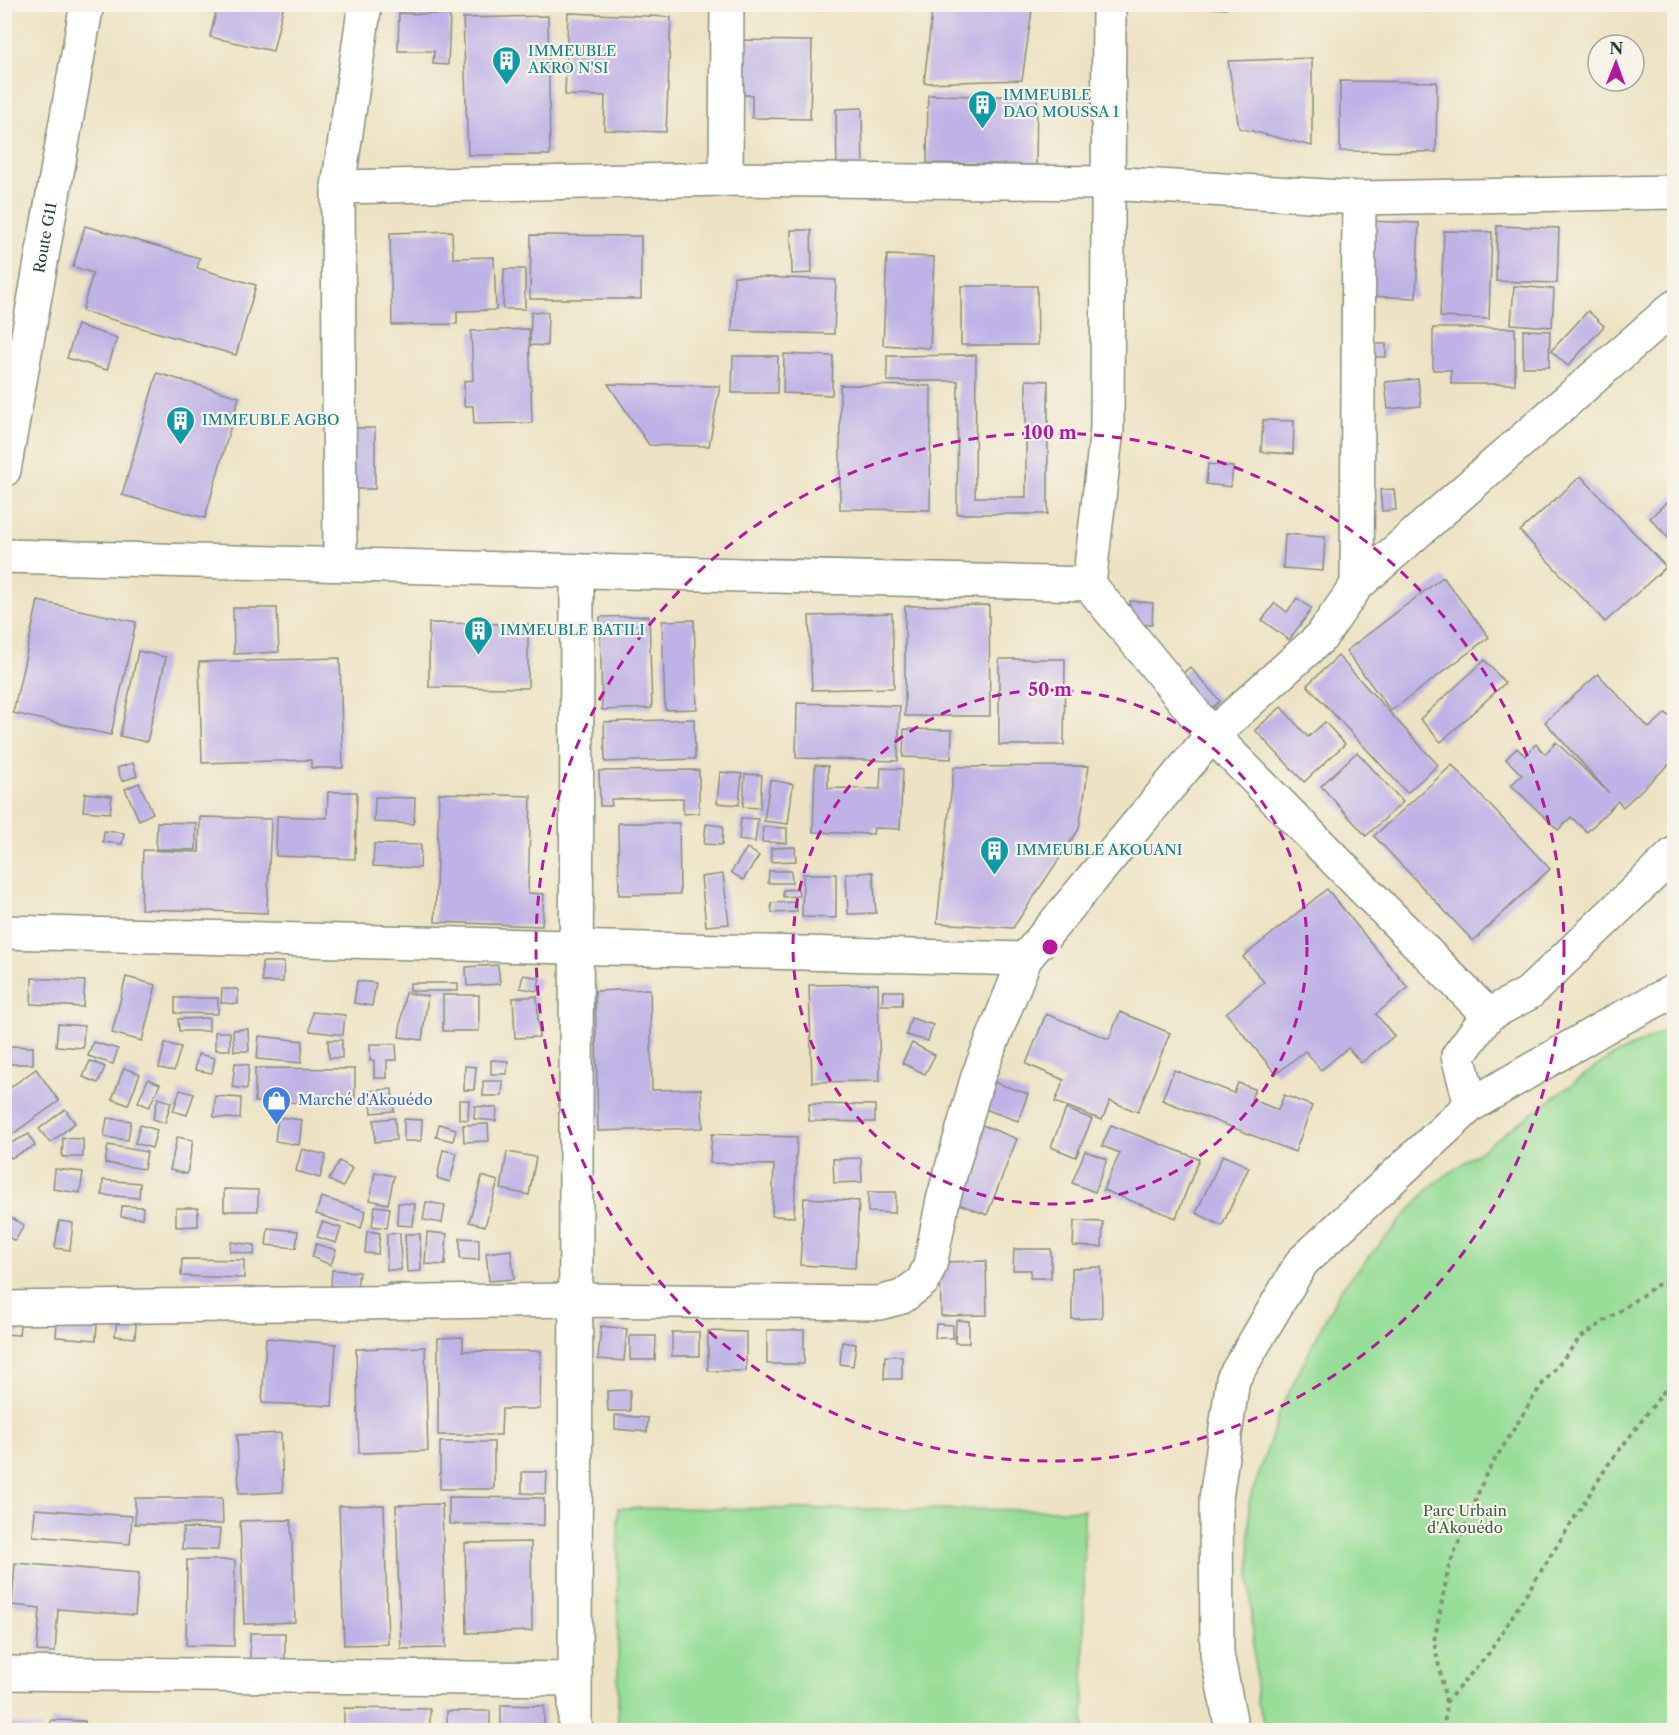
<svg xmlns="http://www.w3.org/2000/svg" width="1679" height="1735" font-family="'Libre Caslon Text',serif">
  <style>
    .green { fill: #96dd97; stroke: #5a8d66; stroke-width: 1.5 }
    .building { fill: #bfb2e6 }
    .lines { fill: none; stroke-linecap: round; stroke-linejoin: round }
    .minor-casing { stroke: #86907c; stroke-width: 36 }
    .path { stroke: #86907c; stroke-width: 4; stroke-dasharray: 4.5 4.5; stroke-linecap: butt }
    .minor { stroke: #fff; stroke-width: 33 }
    .ring { fill: none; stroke: #b5179e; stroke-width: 3; stroke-dasharray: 10 8 }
    .labels { text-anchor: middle; stroke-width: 4.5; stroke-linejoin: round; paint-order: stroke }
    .culture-label { font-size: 15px; fill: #0d838f; stroke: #f7f3e8; text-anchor: start }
    .street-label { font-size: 15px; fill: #1f3d34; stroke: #f7f3e8 }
    .shop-label { font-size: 15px; fill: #366cbe; stroke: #f7f3e8; text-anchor: start }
    .park-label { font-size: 15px; fill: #375d48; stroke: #f7f3e8 }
    .centre { fill: #b5179e; stroke: #f7f3e8; stroke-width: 3 }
    .ring-label { font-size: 18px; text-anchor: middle; font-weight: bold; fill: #b5179e; stroke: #f7f3e8; stroke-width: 4.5; stroke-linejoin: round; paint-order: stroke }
  </style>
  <rect width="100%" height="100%" fill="#f7f3e8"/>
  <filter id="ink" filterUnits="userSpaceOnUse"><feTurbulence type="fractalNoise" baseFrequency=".0167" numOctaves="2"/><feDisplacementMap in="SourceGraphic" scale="12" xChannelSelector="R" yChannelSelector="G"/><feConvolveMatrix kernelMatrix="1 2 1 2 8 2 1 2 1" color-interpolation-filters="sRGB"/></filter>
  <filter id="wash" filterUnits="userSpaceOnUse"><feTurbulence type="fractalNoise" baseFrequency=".008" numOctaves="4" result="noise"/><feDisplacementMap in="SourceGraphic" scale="24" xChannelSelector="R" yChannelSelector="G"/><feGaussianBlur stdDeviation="1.35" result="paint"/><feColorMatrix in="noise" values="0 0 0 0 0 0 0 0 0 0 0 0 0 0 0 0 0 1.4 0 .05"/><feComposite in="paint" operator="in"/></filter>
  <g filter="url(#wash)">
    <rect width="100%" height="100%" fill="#ede2c3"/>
    <g class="green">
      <path d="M1674,1026V1730H1267L1257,1703L1250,1585L1249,1502L1282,1406L1340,1290L1430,1187L1607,1059Z"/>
      <path d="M618,1508L1084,1510V1730H618Z"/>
    </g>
    <g id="blocks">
      <g class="building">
        <path d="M218,4H284L273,51L210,37Z"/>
        <path d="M1155,4H1226V9Z"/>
        <path d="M1032,10L1022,80L924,83L932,12Z"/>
        <path d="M399,13L450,15L448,65L433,64L434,51H398Z"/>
        <path d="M568,13L671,17L666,132L604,130L605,96L565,95Z"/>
        <path d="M548,16L550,155H468L463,18Z"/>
        <path d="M735,40L812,41L810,119L752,118V95H734Z"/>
        <path d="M1312,58V146L1239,128L1228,61Z"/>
        <path d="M1340,81L1437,82L1436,152L1340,151Z"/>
        <rect x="1670" y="81" width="4" height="70"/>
        <path d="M928,95L1037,97L1036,165L927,163Z"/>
        <path d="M862,108L863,173H837L836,109Z"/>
        <path d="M1369,221L1419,223L1416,298L1366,296Z"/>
        <path d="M85,226L200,258L197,268L256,285L236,355L82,311L93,273L73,267Z"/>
        <path d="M1497,226L1559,228L1557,283L1496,281Z"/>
        <path d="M791,230H811L812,273L792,274Z"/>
        <path d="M452,231L453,258L494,257L496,310L457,311V324L392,325L390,233Z"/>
        <path d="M1444,231L1492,232L1489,319L1440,317Z"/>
        <path d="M531,235L641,236V299H530Z"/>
        <path d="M887,255L934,257L930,348L883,345Z"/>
        <path d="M504,269H525V309H503Z"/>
        <path d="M734,276L836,280L834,334L732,331Z"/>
        <path d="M961,286H1037L1038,345H961Z"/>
        <path d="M1514,286L1554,289L1552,327L1511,324Z"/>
        <path d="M1588,311L1604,326L1568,366L1551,351Z"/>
        <path d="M531,312H548L547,346L530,345Z"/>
        <path d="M77,325L117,338L107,370L67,358Z"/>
        <path d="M1433,328H1515V384H1451V370H1433Z"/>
        <path d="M529,329L532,423L474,424L473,406H464V381L473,380L471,331Z"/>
        <path d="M1523,330L1550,331L1549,367H1523Z"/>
        <path d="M1372,344H1386V357H1371Z"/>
        <path d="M784,354L833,356L832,395L783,393Z"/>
        <path d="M976,355L975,497H1026V380L1048,381V514H957L958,381H887V356Z"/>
        <path d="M733,356H778L777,393H732Z"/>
        <path d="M157,373L239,397L205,518L122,495Z"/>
        <path d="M1418,379L1421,406L1388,409L1385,382Z"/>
        <path d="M608,384L720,386L709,446L649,445Z"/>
        <path d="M840,385L931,386L930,510L840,509Z"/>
        <path d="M1263,420L1294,421L1293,454L1261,452Z"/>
        <rect x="348" y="428" width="27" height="61"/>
        <path d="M1208,464L1233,467L1231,487L1206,484Z"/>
        <path d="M1581,476L1666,567L1605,622L1520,531Z"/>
        <path d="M1394,489L1396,510L1382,511L1380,490Z"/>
        <path d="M1674,495V544L1650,518Z"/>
        <path d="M1285,534L1325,537L1323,571L1283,568Z"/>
        <path d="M1443,577L1489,637L1391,711L1346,651Z"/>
        <path d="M1297,598L1312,609L1289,640L1262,620L1275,603L1287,612Z"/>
        <path d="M38,601L136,622L111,735L13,713Z"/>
        <path d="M1130,601L1153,603L1152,625L1128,624Z"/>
        <path d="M989,605L990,716H905V606Z"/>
        <path d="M233,608H277L279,652L234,654Z"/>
        <path d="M892,613L894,688L812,690L809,616Z"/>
        <path d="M649,616L652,708L602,710L600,617Z"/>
        <path d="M694,620L697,709L665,710L662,621Z"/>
        <path d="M429,623L528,624V688L429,687Z"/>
        <path d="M138,651L166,657L147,742L120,736Z"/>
        <path d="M1338,656L1438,765L1407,793L1307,685Z"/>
        <path d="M340,658L343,768H311V760L202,763L199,662Z"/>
        <path d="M999,659H1065L1064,745H999Z"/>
        <path d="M1485,660L1505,683L1441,742L1420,719Z"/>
        <path d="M1190,667L1220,701L1204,715L1174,681Z"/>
        <path d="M1598,674L1649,728L1666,713L1674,722V760L1623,807L1618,801L1587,832L1571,817L1558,830L1511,785L1522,775L1506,759L1517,748L1525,756L1536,744L1545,754L1556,742L1609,793L1545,722Z"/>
        <path d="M797,703L900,706L898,761L796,758Z"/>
        <path d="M1281,707L1308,737L1325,722L1345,744L1304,782L1255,730Z"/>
        <path d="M694,719L695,759L605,762L604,722Z"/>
        <path d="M904,729L952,730L951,759L903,757Z"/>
        <path d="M1357,752L1403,802L1366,836L1321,786Z"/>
        <path d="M133,763L137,776L122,781L117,768Z"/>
        <path d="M815,765L828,766V788L880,789L881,768L903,769L900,829L874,828L873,834L813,832Z"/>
        <path d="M1452,765L1550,869L1473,941L1374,836Z"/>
        <path d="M1089,766L1079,829L1013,928L937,923L954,767Z"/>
        <path d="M699,770V813L683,814V798L611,799L612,806H600L599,771Z"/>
        <path d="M720,772L742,774L739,805L717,803Z"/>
        <path d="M745,774L762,775L760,808L743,807Z"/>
        <path d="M770,780L793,784L788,824L764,821Z"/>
        <path d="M139,783L153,813L139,820L125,789Z"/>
        <path d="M328,792H357L355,859L276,856L277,816L327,818Z"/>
        <path d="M85,793L112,796L110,813L83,811Z"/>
        <path d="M439,793L531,796L528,893L544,894L542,926L435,922Z"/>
        <path d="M375,797L415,798L414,824L374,822Z"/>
        <path d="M200,817L271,819L267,913L141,909L143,850L199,852Z"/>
        <path d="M741,818L758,819L755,842L739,840Z"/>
        <path d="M157,822L196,823V850L156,849Z"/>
        <path d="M618,823H679L680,894L619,895Z"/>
        <path d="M706,824L723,826L722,845L704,844Z"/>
        <path d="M763,827L787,828V843L762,842Z"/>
        <path d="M104,831L124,833L122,844L103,842Z"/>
        <path d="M374,844L421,845L420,868L373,866Z"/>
        <path d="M795,847L796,861L771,862V848Z"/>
        <path d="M747,848L759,856L743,880L731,872Z"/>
        <path d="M769,871H791L792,883H768Z"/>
        <path d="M873,872L876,913L848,914L846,874Z"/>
        <path d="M723,874L729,924L706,926L701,877Z"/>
        <path d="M803,874H836V918L802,917Z"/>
        <path d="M798,889L799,896L783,897V890Z"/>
        <path d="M1327,889L1408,988L1376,1014L1394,1036L1361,1063L1348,1048L1321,1070L1305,1051L1276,1074L1226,1013L1264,982L1243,957Z"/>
        <path d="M796,902L797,912L772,913L771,903Z"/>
        <path d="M262,962H284L283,982H262Z"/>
        <path d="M498,965L500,984L467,986L466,967Z"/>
        <path d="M523,975L540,978L537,991L520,988Z"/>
        <path d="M126,977L156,985L142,1041L112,1033Z"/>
        <path d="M32,978L85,981L83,1007L31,1004Z"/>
        <path d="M357,981L376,983L372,1006L354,1003Z"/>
        <rect x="410" y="983" width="48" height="8"/>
        <path d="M878,984L880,1081L812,1082L809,985Z"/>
        <path d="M222,989H238V1004L221,1003Z"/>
        <path d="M650,989L652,1090L701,1089L703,1128L598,1131L595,991Z"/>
        <path d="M883,991H903L902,1005H882Z"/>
        <path d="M405,993L428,996L422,1040L399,1037Z"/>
        <rect x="443" y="995" width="36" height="36"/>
        <path d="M537,996L539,1037L515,1038L513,998Z"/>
        <path d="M175,998H218V1014L175,1013Z"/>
        <path d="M312,1012L345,1015L343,1035L310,1031Z"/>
        <path d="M1120,1012L1170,1033L1138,1112L1110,1101L1102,1120L1055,1102L1064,1080L1026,1064L1046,1014L1109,1039Z"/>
        <path d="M209,1018V1031H179L178,1019Z"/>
        <path d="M911,1018L933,1025L928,1041L906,1035Z"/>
        <path d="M58,1024L84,1026L83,1048L56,1046Z"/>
        <path d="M248,1029L249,1051H234L233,1030Z"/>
        <rect x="215" y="1032" width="15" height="18"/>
        <path d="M259,1036L303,1041L301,1063L257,1059Z"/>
        <path d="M328,1040H342V1058H329Z"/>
        <path d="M93,1042L118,1049L113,1064L88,1056Z"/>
        <path d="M165,1043L181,1047L174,1071L159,1068Z"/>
        <path d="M912,1043L935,1055L925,1074L902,1063Z"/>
        <path d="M370,1044H396L397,1060H387V1078H374V1060L370,1061Z"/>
        <path d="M10,1046L33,1047V1064H10Z"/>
        <path d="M198,1054L215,1058L212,1073L195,1070Z"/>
        <path d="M491,1060L508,1061L507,1074H491Z"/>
        <path d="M90,1061L105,1067L98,1083L83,1077Z"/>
        <path d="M235,1063L249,1065L247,1089L232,1087Z"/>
        <path d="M465,1066L476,1067L474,1090H464Z"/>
        <path d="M124,1068L140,1074L128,1105L112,1099Z"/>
        <path d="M255,1068L355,1069V1103L255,1102Z"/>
        <path d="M36,1069L59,1101L4,1140V1092Z"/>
        <path d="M1174,1070L1234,1093L1238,1083L1255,1089L1251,1099L1278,1110L1284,1095L1312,1106L1295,1152L1162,1100Z"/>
        <path d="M148,1079L160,1084L149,1107L138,1102Z"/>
        <path d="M483,1081H503L502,1096H483Z"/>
        <path d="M991,1081L1028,1094L1018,1121L982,1108Z"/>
        <path d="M392,1089L394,1111L372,1113L370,1091Z"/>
        <path d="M180,1090L194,1094L187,1115L173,1111Z"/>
        <path d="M215,1096L241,1098L240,1119L214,1117Z"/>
        <path d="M158,1098L171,1102L165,1123L153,1119Z"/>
        <path d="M459,1100H469L468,1120L459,1119Z"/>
        <path d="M809,1104L875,1105V1122L809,1121Z"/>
        <path d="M475,1106L497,1108L496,1121L474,1119Z"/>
        <path d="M65,1109L75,1123L50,1143L39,1129Z"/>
        <path d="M1066,1109L1092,1119L1076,1157L1051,1147Z"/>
        <path d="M278,1117L302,1120L299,1145L275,1141Z"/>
        <path d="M107,1118L131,1121L128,1140L104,1137Z"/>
        <path d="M395,1118L396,1140L375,1142L374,1120Z"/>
        <path d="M404,1119L422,1120L421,1141H404Z"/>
        <path d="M439,1124L456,1129L453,1141L436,1137Z"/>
        <path d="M488,1124L489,1141L464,1142L463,1125Z"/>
        <path d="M980,1124L1017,1139L987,1215L949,1200Z"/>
        <path d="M140,1125L157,1130L152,1148L135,1143Z"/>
        <path d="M1111,1125L1199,1159L1176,1218L1103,1190L1120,1153L1102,1146Z"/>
        <path d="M29,1134L35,1146L11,1158L5,1146Z"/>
        <path d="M712,1134L797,1137L794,1217L772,1216L774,1165L710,1163Z"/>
        <path d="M177,1137L193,1140L187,1174L170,1170Z"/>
        <path d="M63,1138L83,1139V1157H62Z"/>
        <path d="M108,1145L147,1152L144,1169L105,1163Z"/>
        <path d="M302,1149L326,1155L320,1178L296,1171Z"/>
        <path d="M443,1150L457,1153L450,1182L437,1178Z"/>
        <path d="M1085,1151L1107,1159L1095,1192L1072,1183Z"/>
        <path d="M507,1152L536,1157L529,1195L501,1189Z"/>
        <path d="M1223,1155L1249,1167L1222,1226L1196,1213Z"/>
        <path d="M861,1158L862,1182L834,1183L833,1159Z"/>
        <path d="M339,1161L352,1168L343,1187L329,1180Z"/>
        <path d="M55,1169L83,1172L80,1193L53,1189Z"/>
        <path d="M375,1172L394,1176L388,1204L370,1200Z"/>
        <path d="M482,1176L498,1181L485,1226L469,1222Z"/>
        <path d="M103,1180L140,1183L139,1198L102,1195Z"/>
        <path d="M224,1189L258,1190V1211H224Z"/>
        <path d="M868,1192H896L895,1213L868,1212Z"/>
        <path d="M321,1197L366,1211L361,1228L316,1214Z"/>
        <path d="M804,1198L859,1201L855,1268L800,1265Z"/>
        <path d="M426,1202L445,1205L442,1223L423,1220Z"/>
        <path d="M398,1203L415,1204L413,1226L397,1225Z"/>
        <path d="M122,1206L143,1207L142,1218L121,1217Z"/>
        <path d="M375,1206L390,1208L387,1228L372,1226Z"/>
        <path d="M176,1208H198V1226L176,1227Z"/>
        <path d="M5,1214L24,1225L15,1241L5,1235Z"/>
        <path d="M59,1221L73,1223L70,1250L55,1248Z"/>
        <path d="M1074,1221L1103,1222L1102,1247L1073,1246Z"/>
        <path d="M322,1222L341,1228L336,1243L317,1237Z"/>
        <path d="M268,1228L298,1231L296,1248L266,1245Z"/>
        <path d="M367,1231L380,1233L378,1254L365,1253Z"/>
        <path d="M427,1232L447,1234L445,1265L425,1264Z"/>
        <path d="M400,1233L401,1270H387V1234Z"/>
        <path d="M405,1234H420L421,1271L407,1272Z"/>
        <path d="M460,1238L479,1239V1260L460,1259Z"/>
        <path d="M231,1242L255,1245L254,1255L230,1251Z"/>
        <path d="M316,1244L336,1250L331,1265L312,1257Z"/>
        <path d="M1014,1249H1051V1278H1030L1031,1270H1013Z"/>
        <path d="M511,1250L514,1279L489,1281L486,1253Z"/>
        <path d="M182,1259L244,1260V1278L181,1276Z"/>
        <path d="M986,1261L987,1315L941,1316L940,1262Z"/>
        <path d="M1101,1267L1102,1318L1072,1319V1268Z"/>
        <path d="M332,1270L359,1272L357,1289L331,1286Z"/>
        <path d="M387,1283L410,1284L409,1296L386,1295Z"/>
        <path d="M118,1309L137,1311L135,1338L115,1336Z"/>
        <path d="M4,1315H21L19,1335L4,1334Z"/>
        <path d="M956,1320L969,1321V1343H955Z"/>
        <path d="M57,1322L97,1324L96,1340L56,1337Z"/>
        <path d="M936,1324L953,1325V1338H935Z"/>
        <path d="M601,1326L627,1329L624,1361L598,1359Z"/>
        <rect x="767" y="1330" width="37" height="34"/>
        <path d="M708,1331L746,1332V1371H708Z"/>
        <rect x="672" y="1332" width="27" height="24"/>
        <path d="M630,1336H656L655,1360H630Z"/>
        <path d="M463,1337V1351H541L540,1409H502L501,1435H438V1338Z"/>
        <path d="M266,1338L336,1344L332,1406L262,1403Z"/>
        <path d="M842,1342L856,1344L853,1366L840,1364Z"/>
        <path d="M425,1347L428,1451L359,1453L356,1349Z"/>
        <path d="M885,1356H902V1379H884Z"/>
        <path d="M630,1390V1411H608L607,1391Z"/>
        <path d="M615,1415L648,1418L647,1432L615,1429Z"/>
        <path d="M281,1433L283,1492L239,1494L237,1435Z"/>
        <rect x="440" y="1442" width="54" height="47"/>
        <path d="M522,1472H547L546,1494L522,1493Z"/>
        <path d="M449,1497L544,1498V1525L449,1524Z"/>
        <path d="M135,1498H222L223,1524H135Z"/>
        <path d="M442,1504L446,1648L401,1649L396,1505Z"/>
        <path d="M384,1505L388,1644L344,1645L339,1506Z"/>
        <path d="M35,1509L132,1516L130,1544L33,1536Z"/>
        <path d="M291,1520L295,1622L244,1624L240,1521Z"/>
        <path d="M183,1528L220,1529L218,1550L182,1549Z"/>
        <path d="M531,1542L532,1631L467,1633L465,1543Z"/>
        <path d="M187,1560H235L234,1646L186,1645Z"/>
        <path d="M15,1563L139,1573L135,1615L58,1609L55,1652L37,1651L40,1608L12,1605Z"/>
        <rect x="250" y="1633" width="35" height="31"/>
        <path d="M501,1705L544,1706V1730H501Z"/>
        <path d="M344,1708L430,1709V1730H344Z"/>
        <rect x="447" y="1711" width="43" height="19"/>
        <path d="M51,1720L85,1721V1730H51Z"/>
        <path d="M4,1722L42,1728L41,1730H4Z"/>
      </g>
    </g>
  </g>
  <g filter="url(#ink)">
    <use href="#blocks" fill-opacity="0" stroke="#86907c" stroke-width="1.5"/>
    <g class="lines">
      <defs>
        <g id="minor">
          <path d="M726,179L727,4"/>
          <path d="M338,187L726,179L1107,183L1359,198L1674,192"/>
          <path id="s1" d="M4,470L87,4"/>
          <path d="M4,556L1089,584L1212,735L1488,1015"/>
          <path d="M340,563L338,187L365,4"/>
          <path d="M1089,584L1107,429L1109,4"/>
          <path d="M1357,585L1359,198"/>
          <path d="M4,932L1025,959"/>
          <path d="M1471,1105L1458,1056L1488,1015L1529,993L1674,854"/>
          <path d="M4,1308L576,1300L879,1303L902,1297L923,1281L930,1265L943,1200L978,1076L1025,959L1212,735L1321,637L1357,585L1674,307"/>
          <path d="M4,1673L575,1679"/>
          <path d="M575,1730L577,572"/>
          <path d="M1232,1730L1217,1654L1216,1499L1233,1379L1302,1262L1471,1105L1612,1023L1674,991"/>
        </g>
      </defs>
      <use href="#minor" class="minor-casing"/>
      <g class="path">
        <path d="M1446,1702L1434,1641L1449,1566L1486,1474L1540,1387L1580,1338L1660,1283L1674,1277"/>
        <path d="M1444,1730L1446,1702L1489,1653L1608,1465L1674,1378"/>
      </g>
      <use href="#minor" class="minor"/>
    </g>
  </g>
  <g class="ring">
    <circle cx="1050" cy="947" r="257"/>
    <circle cx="1050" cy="947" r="514"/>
  </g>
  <defs>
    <symbol id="building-pin" viewBox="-11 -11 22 30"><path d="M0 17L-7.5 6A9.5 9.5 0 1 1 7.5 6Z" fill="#0f9aa8" stroke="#f7f3e8"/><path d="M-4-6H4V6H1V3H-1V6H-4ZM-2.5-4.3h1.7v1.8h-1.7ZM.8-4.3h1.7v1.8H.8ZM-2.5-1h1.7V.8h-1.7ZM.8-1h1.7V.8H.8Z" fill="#fff"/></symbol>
    <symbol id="shop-pin" viewBox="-11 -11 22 30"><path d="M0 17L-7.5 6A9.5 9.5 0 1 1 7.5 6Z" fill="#3f7fe0" stroke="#f7f3e8"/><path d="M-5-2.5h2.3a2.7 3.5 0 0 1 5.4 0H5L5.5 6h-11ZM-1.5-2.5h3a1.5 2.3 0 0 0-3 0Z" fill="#fff"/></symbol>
  </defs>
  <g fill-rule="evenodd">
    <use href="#building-pin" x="490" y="44" width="33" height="45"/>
    <use href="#building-pin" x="966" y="88" width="33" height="45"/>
    <use href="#building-pin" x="164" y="404" width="33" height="45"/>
    <use href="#building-pin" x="462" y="614" width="33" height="45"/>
    <use href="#building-pin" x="978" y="834" width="33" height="45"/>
    <use href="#shop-pin" x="260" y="1084" width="33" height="45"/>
  </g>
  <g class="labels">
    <g class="culture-label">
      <text x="528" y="56">IMMEUBLE<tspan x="528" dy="17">AKRO N'SI</tspan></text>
      <text x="1003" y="100">IMMEUBLE<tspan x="1003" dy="17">DAO MOUSSA 1</tspan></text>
      <text x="202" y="425">IMMEUBLE AGBO</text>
      <text x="500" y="635">IMMEUBLE BATILI</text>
      <text x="1016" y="855">IMMEUBLE AKOUANI</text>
    </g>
    <g class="street-label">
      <text dy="5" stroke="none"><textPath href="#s1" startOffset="236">Route G11</textPath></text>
    </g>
    <g class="shop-label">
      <text x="298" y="1105">Marché d'Akouédo</text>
    </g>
    <g class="park-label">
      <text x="1465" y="1516">Parc Urbain<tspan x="1465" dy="17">d'Akouédo</tspan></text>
    </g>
  </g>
  <circle cx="1050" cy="947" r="9" class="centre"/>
  <g class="ring-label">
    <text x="1050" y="439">100 m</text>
    <text x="1050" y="696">50 m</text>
  </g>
  <rect width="1679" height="1735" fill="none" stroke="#f7f3e8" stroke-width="24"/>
  <g transform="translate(1616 63) rotate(1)"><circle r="28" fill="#f7f3e8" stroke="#a1aaa0" stroke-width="1.5"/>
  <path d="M0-4.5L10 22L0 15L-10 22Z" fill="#b5179e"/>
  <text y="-9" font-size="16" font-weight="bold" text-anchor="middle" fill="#1f3d34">N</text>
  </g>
</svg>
